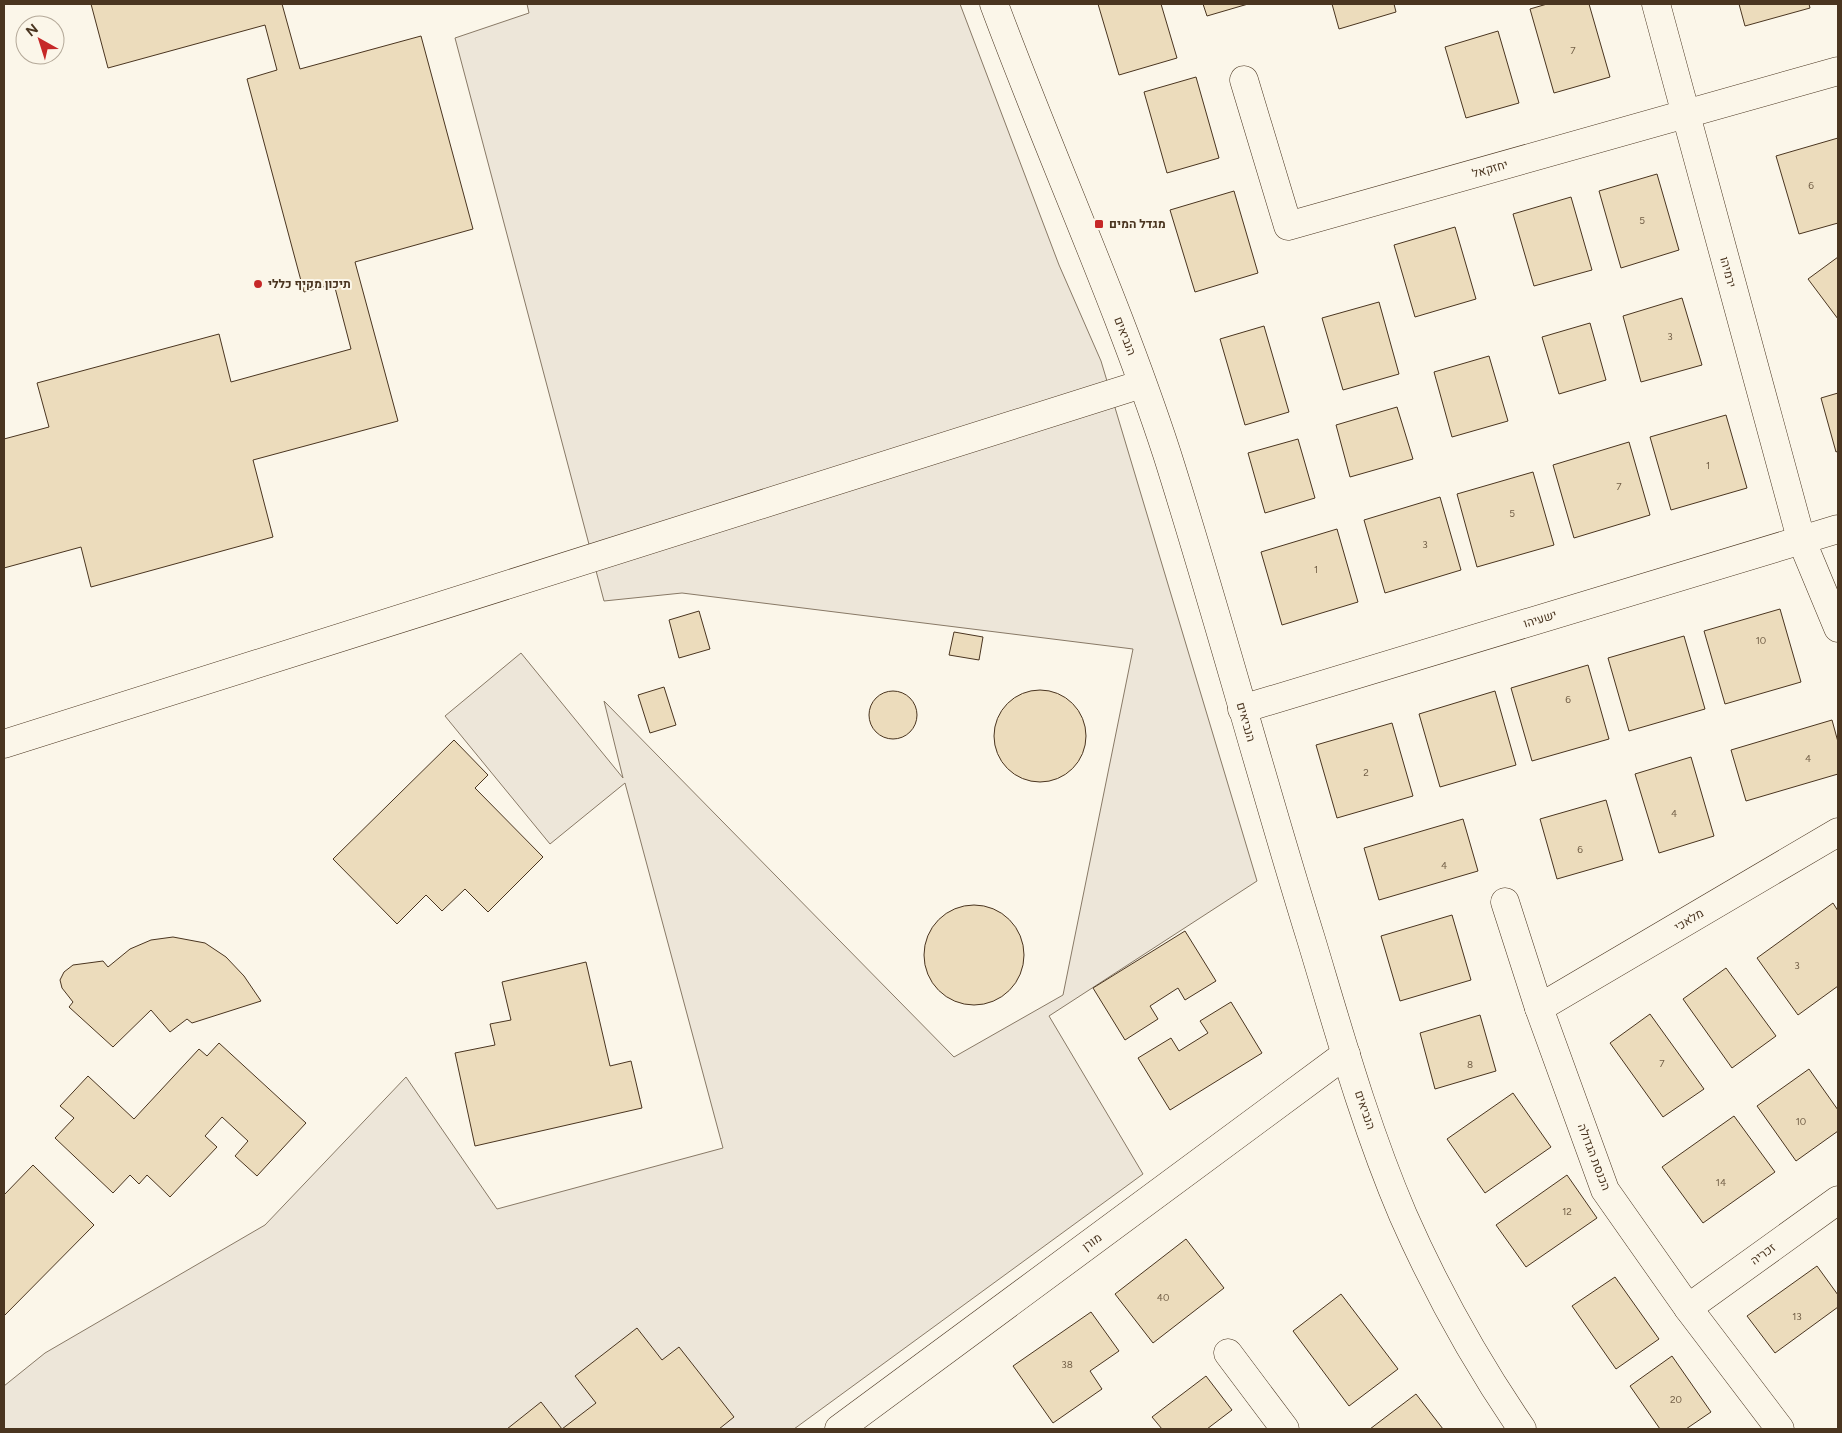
<svg xmlns="http://www.w3.org/2000/svg" width="1842" height="1433" font-family="Figtree,Heebo,sans-serif">
  <style>
    .green { fill: #ede6d9; stroke: #887966 }
    .building { fill: #ecdcbc; stroke: #4a3520 }
    .lines { fill: none; stroke-linecap: round; stroke-linejoin: round }
    .minor-casing { stroke: #4a3520; stroke-width: 29 }
    .tertiary-casing { stroke: #4a3520; stroke-width: 29 }
    .minor { stroke: #fbf6e9; stroke-width: 28 }
    .tertiary { stroke: #fbf6e9; stroke-width: 28 }
    .poi-dot { fill: #c62828; stroke: #fbf6e9; stroke-width: 2 }
    .labels { text-anchor: middle; stroke-width: 4; stroke-linejoin: round; paint-order: stroke }
    .number-label { font-size: 10px; fill: #725f47 }
    .street-label { font-size: 12px; fill: #4a3520; stroke: #fbf6e9 }
    .poi-label { font-size: 12px; font-weight: bold; fill: #4a3520; stroke: #fbf6e9; text-anchor: start }
  </style>
  <rect width="100%" height="100%" fill="#fbf6e9"/>
  <path class="green" d="M527,4H960L1059,265L1101,361L1257,881L1049,1016L1143,1174L794,1429H4V1386L45,1353L265,1225L406,1077L497,1209L723,1148L625,783L550,844L445,716L521,653L623,778L604,701L954,1057L1063,995L1133,649L682,593L604,601L455,38L529,13Z"/>
  <g class="building">
    <path d="M91,4H282L300,69L421,36L473,229L355,262L398,421L253,460L273,537L91,587L81,547L4,568V439L49,427L37,383L219,334L231,382L351,349L334,284L304,292L247,79L277,70L265,25L108,68Z"/>
    <path d="M1098,4H1161L1177,58L1119,75Z"/>
    <path d="M1203,4H1248L1207,16Z"/>
    <path d="M1332,4H1394L1396,12L1339,29Z"/>
    <path d="M1547,4H1589L1610,77L1554,93L1530,9Z"/>
    <path d="M1739,4H1809L1810,8L1745,26Z"/>
    <path d="M1498,31L1519,103L1466,118L1445,47Z"/>
    <path d="M1196,77L1219,158L1167,173L1144,92Z"/>
    <path d="M1838,138V223L1799,234L1776,156Z"/>
    <path d="M1657,174L1679,250L1621,268L1599,191Z"/>
    <path d="M1234,191L1258,273L1195,292L1170,210Z"/>
    <path d="M1571,197L1592,270L1534,286L1513,214Z"/>
    <path d="M1455,227L1476,299L1415,317L1394,245Z"/>
    <path d="M1838,257V319L1808,279Z"/>
    <path d="M1682,298L1702,365L1641,382L1623,316Z"/>
    <path d="M1379,302L1399,374L1343,390L1322,318Z"/>
    <path d="M1590,323L1606,380L1559,394L1542,337Z"/>
    <path d="M1264,326L1289,412L1245,425L1220,339Z"/>
    <path d="M1489,356L1508,421L1452,437L1434,372Z"/>
    <path d="M1838,393V451L1836,452L1821,398Z"/>
    <path d="M1397,407L1413,459L1350,477L1336,425Z"/>
    <path d="M1726,415L1747,488L1671,510L1650,437Z"/>
    <path d="M1298,439L1315,498L1265,513L1248,453Z"/>
    <path d="M1629,442L1650,515L1574,538L1553,465Z"/>
    <path d="M1533,472L1554,545L1477,567L1457,494Z"/>
    <path d="M1440,497L1461,570L1385,593L1364,520Z"/>
    <path d="M1337,529L1358,602L1282,625L1261,552Z"/>
    <path d="M1780,609L1801,682L1725,704L1704,631Z"/>
    <path d="M699,611L710,649L679,658L669,620Z"/>
    <path d="M954,632L983,637L979,660L949,655Z"/>
    <path d="M1684,636L1705,709L1629,731L1608,658Z"/>
    <path d="M1588,665L1609,739L1532,761L1511,688Z"/>
    <path d="M664,687L676,725L650,733L638,695Z"/>
    <circle cx="1040" cy="736" r="46"/>
    <path d="M1495,691L1516,765L1440,787L1419,714Z"/>
    <circle cx="893" cy="715" r="24"/>
    <path d="M1832,720L1838,742V774L1746,801L1731,750Z"/>
    <path d="M1392,723L1413,796L1337,818L1316,745Z"/>
    <path d="M454,740L488,775L475,788L543,857L488,912L465,889L442,911L426,895L397,924L333,859Z"/>
    <path d="M1691,757L1714,836L1659,853L1635,774Z"/>
    <path d="M1606,800L1623,860L1557,879L1540,819Z"/>
    <path d="M1463,819L1478,871L1379,900L1364,848Z"/>
    <path d="M1833,903L1838,911V986L1798,1015L1757,958Z"/>
    <circle cx="974" cy="955" r="50"/>
    <path d="M1452,915L1471,980L1400,1001L1381,936Z"/>
    <path d="M1185,931L1216,981L1185,1000L1178,988L1150,1006L1158,1019L1125,1040L1093,988Z"/>
    <path d="M173,937L205,943L226,957L244,976L261,1001L192,1023L187,1019L170,1032L151,1010L113,1047L69,1007L73,1002L62,988L60,980L64,972L73,965L103,961L108,967L130,949L151,940Z"/>
    <path d="M586,962L610,1066L631,1061L642,1108L475,1146L455,1053L495,1045L490,1024L511,1020L502,982Z"/>
    <path d="M1726,968L1776,1036L1732,1068L1683,999Z"/>
    <path d="M1231,1002L1262,1053L1170,1110L1138,1058L1171,1038L1179,1051L1208,1033L1200,1021Z"/>
    <path d="M1650,1014L1704,1089L1663,1117L1610,1043Z"/>
    <path d="M1480,1015L1496,1071L1435,1089L1420,1033Z"/>
    <path d="M219,1043L306,1123L257,1176L235,1156L248,1141L222,1117L205,1136L217,1147L170,1197L147,1175L139,1184L130,1175L113,1193L55,1138L74,1118L60,1106L88,1076L134,1119L199,1049L207,1056Z"/>
    <path d="M1809,1069L1838,1110V1131L1796,1161L1757,1106Z"/>
    <path d="M1513,1093L1551,1147L1485,1193L1447,1139Z"/>
    <path d="M1734,1116L1775,1172L1703,1223L1662,1167Z"/>
    <path d="M33,1165L94,1225L4,1316V1195Z"/>
    <path d="M1567,1175L1597,1218L1526,1267L1496,1225Z"/>
    <path d="M1186,1239L1224,1288L1153,1343L1115,1294Z"/>
    <path d="M1817,1266L1838,1295V1307L1775,1353L1747,1316Z"/>
    <path d="M1615,1277L1659,1339L1616,1369L1572,1306Z"/>
    <path d="M1341,1294L1398,1369L1349,1406L1293,1331Z"/>
    <path d="M1091,1312L1119,1351L1090,1371L1102,1389L1053,1423L1013,1366Z"/>
    <path d="M637,1328L662,1360L679,1347L734,1417L719,1429H507L541,1402L562,1429L596,1403L575,1376Z"/>
    <path d="M1672,1356L1711,1412L1686,1429H1660L1630,1386Z"/>
    <path d="M1206,1376L1232,1410L1207,1429H1162L1152,1417Z"/>
    <path d="M1416,1394L1443,1429H1370Z"/>
  </g>
  <g class="lines">
    <defs>
      <g id="minor">
        <path d="M1656,4L1801,539L1838,628"/>
        <path d="M1244,80L1288,226L1838,71"/>
        <path d="M1242,709L1838,529"/>
        <path d="M4,744L1142,384"/>
        <path d="M1505,902L1539,1008L1605,1190L1688,1308L1780,1429"/>
        <path d="M1539,1008L1838,832"/>
        <path d="M1688,1308L1838,1200"/>
        <path d="M1228,1353L1285,1429"/>
        <path d="M839,1429L1346,1054"/>
      </g>
      <path id="tertiary" d="M994,4C1050,155 1117,301 1167,454C1218,615 1261,778 1311,939C1339,1032 1365,1126 1403,1215C1436,1290 1476,1362 1522,1429"/>
    </defs>
    <use href="#minor" class="minor-casing"/>
    <use href="#tertiary" class="tertiary-casing"/>
    <use href="#minor" class="minor"/>
    <use href="#tertiary" class="tertiary"/>
  </g>
  <g class="poi-dot">
    <rect x="1094" y="219" width="10" height="10" rx="2.5"/>
    <circle cx="258" cy="284" r="5"/>
  </g>
  <g class="labels">
    <g class="number-label">
      <text x="1573" y="54">7</text>
      <text x="1811" y="189">6</text>
      <text x="1642" y="224">5</text>
      <text x="1670" y="340">3</text>
      <text x="1708" y="469">1</text>
      <text x="1619" y="490">7</text>
      <text x="1512" y="517">5</text>
      <text x="1425" y="548">3</text>
      <text x="1316" y="573">1</text>
      <text x="1761" y="644">10</text>
      <text x="1568" y="703">6</text>
      <text x="1808" y="762">4</text>
      <text x="1366" y="776">2</text>
      <text x="1674" y="817">4</text>
      <text x="1580" y="853">6</text>
      <text x="1444" y="869">4</text>
      <text x="1797" y="969">3</text>
      <text x="1662" y="1067">7</text>
      <text x="1470" y="1068">8</text>
      <text x="1801" y="1125">10</text>
      <text x="1721" y="1186">14</text>
      <text x="1567" y="1215">12</text>
      <text x="1163" y="1301">40</text>
      <text x="1797" y="1320">13</text>
      <text x="1067" y="1368">38</text>
      <text x="1676" y="1403">20</text>
    </g>
    <g class="street-label">
      <text transform="translate(1490 169) rotate(-16)" y="4">יחזקאל</text>
      <text transform="translate(1728 272) rotate(75)" y="4">ירמיהו</text>
      <text transform="translate(1125 336) rotate(69)" y="4">הנביאים</text>
      <text transform="translate(1540 619) rotate(-17)" y="4">ישעיהו</text>
      <text transform="translate(1246 722) rotate(74)" y="4">הנביאים</text>
      <text transform="translate(1689 920) rotate(-31)" y="4">מלאכי</text>
      <text transform="translate(1365 1110) rotate(71)" y="4">הנביאים</text>
      <text transform="translate(1594 1157) rotate(69)" y="4">הכנסת הגדולה</text>
      <text transform="translate(1092 1242) rotate(-36)" y="4">מורן</text>
      <text transform="translate(1763 1254) rotate(-36)" y="4">זכריה</text>
    </g>
    <g class="poi-label">
      <text x="1109" y="228">מגדל המים</text>
      <text x="268" y="288">תיכון מקיף כללי</text>
    </g>
  </g>
  <rect width="1842" height="1433" fill="none" stroke="#4a3520" stroke-width="10"/>
  <g transform="translate(40 40) rotate(321)"><circle r="24" fill="#fbf6e9" stroke="#b4a999"/>
  <path d="M0-4L9 19L0 12L-9 19Z" fill="#c62828"/>
  <text y="-8" font-size="14" font-weight="bold" text-anchor="middle" fill="#4a3520">N</text>
  </g>
</svg>
